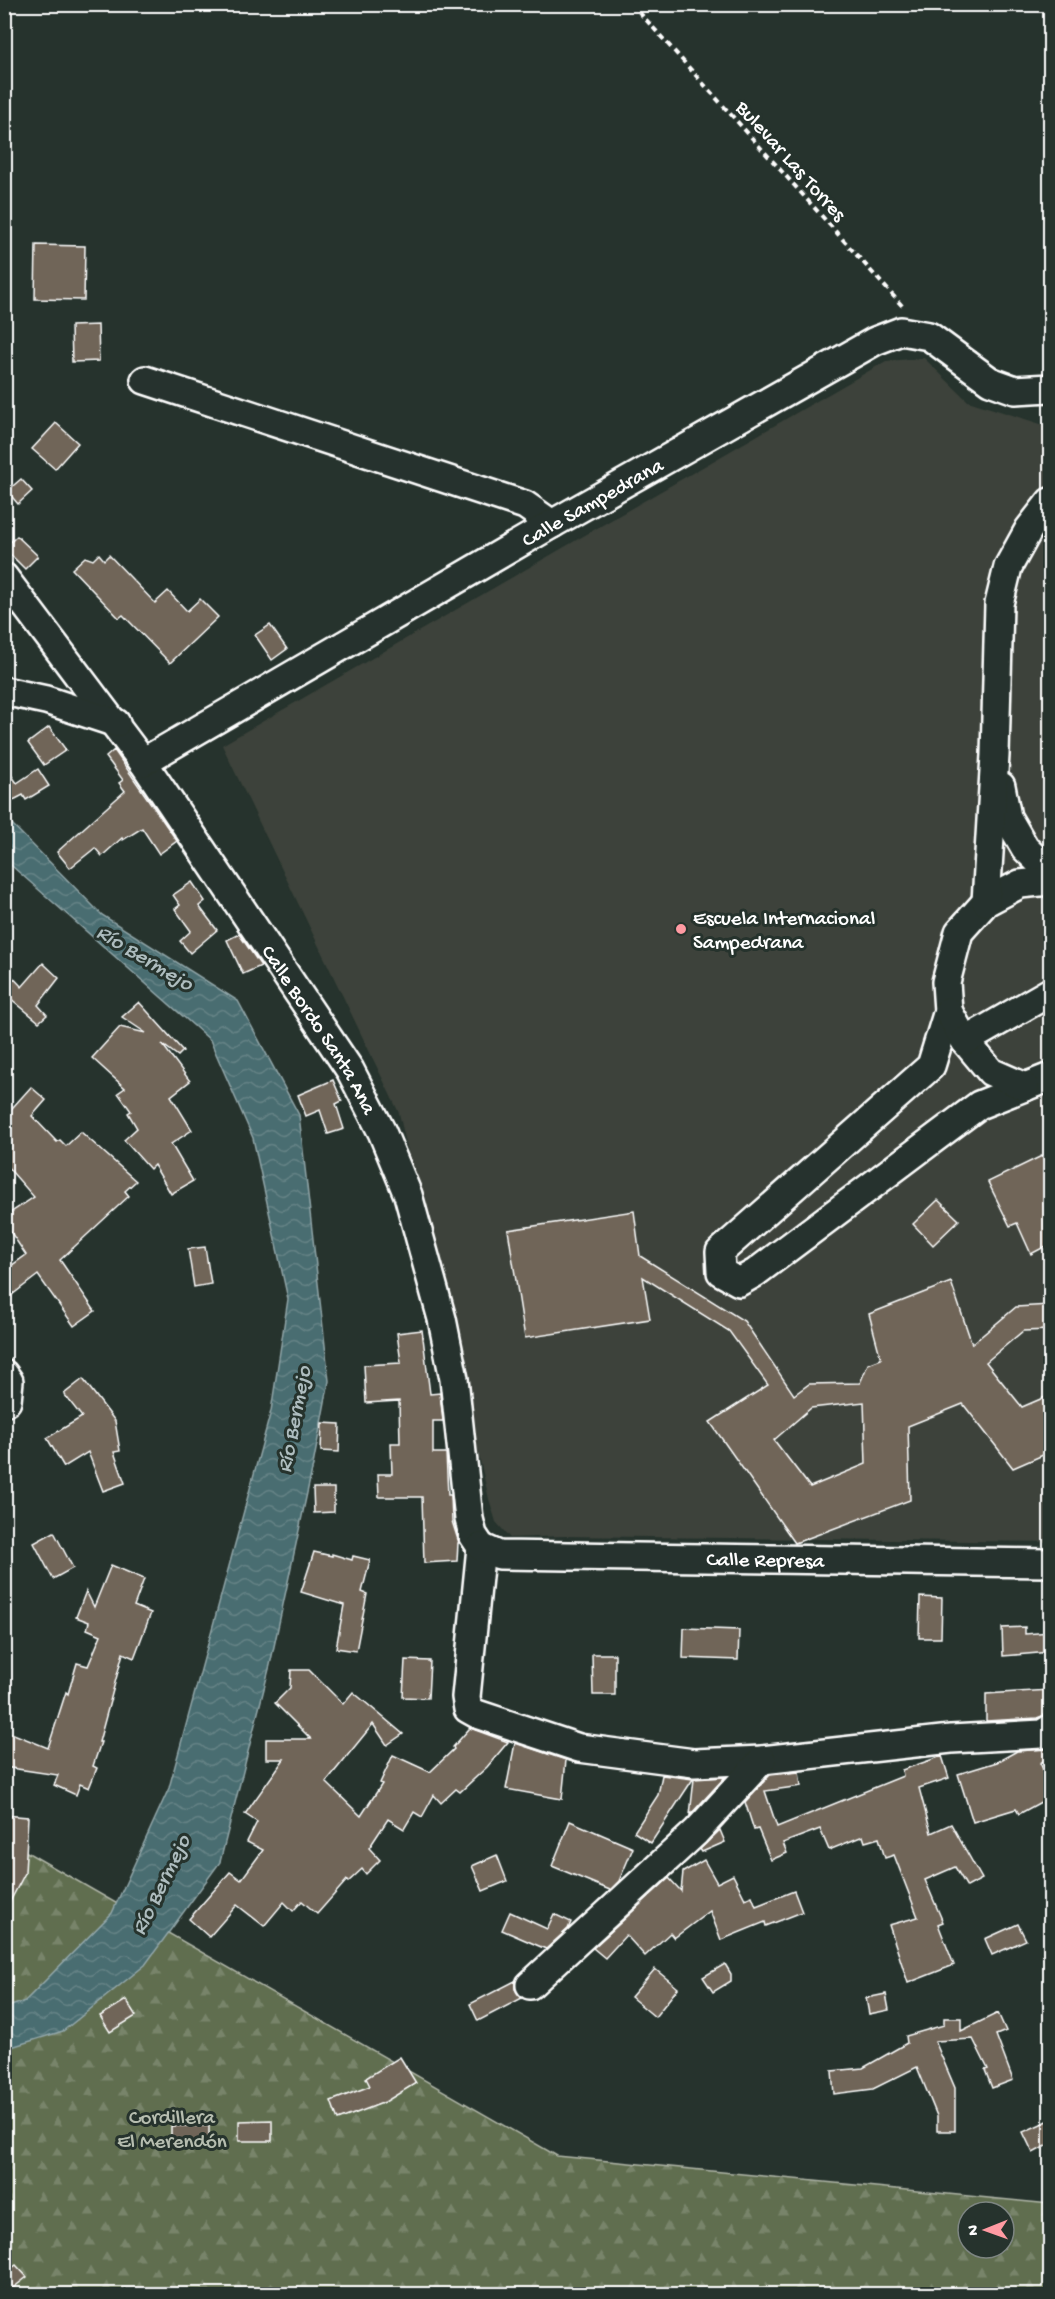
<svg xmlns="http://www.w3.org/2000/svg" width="1055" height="2299" font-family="'Gochi Hand',sans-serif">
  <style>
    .built { fill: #3c423a }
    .forest { fill: url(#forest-firs); stroke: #b0b6a8; stroke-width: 1.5; fill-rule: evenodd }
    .water { fill: url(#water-waves); stroke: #92a7aa; stroke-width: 1.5 }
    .building { fill: #6f6558; stroke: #fff; stroke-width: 1.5; fill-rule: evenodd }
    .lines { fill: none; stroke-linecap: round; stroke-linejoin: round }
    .minor-casing { stroke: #fff; stroke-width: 32 }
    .path { stroke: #fff; stroke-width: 4; stroke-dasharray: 6 4.5; stroke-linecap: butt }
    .minor { stroke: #26332d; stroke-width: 27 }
    .poi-dot { fill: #ff9aa2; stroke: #26332d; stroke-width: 2 }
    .labels { text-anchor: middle; stroke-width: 6; stroke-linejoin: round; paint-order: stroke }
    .street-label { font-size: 21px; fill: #fff; stroke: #26332d }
    .poi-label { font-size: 21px; fill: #fff; stroke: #26332d; text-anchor: start }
    .park-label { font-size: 21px; fill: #b7beb0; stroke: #26332d }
    .water-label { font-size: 22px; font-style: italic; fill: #aebdbf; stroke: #26332d }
  </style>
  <defs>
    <pattern id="forest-firs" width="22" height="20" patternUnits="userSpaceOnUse" patternTransform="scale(1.5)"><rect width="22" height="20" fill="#606e50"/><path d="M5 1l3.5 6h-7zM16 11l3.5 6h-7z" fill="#78846a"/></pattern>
    <pattern id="water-waves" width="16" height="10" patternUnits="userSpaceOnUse" patternTransform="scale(1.5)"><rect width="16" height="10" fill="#4a6d71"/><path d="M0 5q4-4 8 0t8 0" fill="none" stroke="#658386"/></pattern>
  </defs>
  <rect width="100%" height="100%" fill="#26332d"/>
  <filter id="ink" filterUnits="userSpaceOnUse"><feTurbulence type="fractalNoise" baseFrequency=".0167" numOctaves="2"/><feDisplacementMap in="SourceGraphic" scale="12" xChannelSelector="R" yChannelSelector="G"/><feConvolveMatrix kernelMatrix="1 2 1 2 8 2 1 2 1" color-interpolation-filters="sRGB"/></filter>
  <g filter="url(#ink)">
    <path class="built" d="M924,358L968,401L1050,427V1542L563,1536L510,1538L496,1522L489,1499L399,1113L222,745L886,361Z"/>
    <path class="forest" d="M4,1839L557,2156L1050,2204V2294H5ZM968,2212H1004V2248H968Z"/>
    <path class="water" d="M5,817L102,915L238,1001L299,1115L329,1381L313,1465L270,1665L220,1862L145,1965L63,2031L5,2049V2008L25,2001L112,1913L169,1788L271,1411L288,1299L253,1138L210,1040L5,860Z"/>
    <g class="building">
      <path d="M36,245L85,246L84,300L35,299Z"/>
      <path d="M98,325L99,361L72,362L71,326Z"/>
      <path d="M56,423L78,443L55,469L32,449Z"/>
      <path d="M21,479L32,491L18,504L7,491Z"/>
      <path d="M17,536L38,556L25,569L4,548Z"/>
      <path d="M99,554L104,560L109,555L155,603L168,591L187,611L200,599L218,617L170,663L123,615L119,618L72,569L85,557L93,560Z"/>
      <path d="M270,625L287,649L272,660L255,635Z"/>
      <path d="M49,727L66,750L44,765L28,743Z"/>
      <path d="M114,750L177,841L159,854L142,828L123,840L122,838L102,856L95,848L70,868L57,852L125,791L119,783L123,780L106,757Z"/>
      <path d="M4,765L17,783L38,769L49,786L26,800L23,795L4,805Z"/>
      <path d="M192,882L205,901L199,906L217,930L190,953L180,941L191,931L175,909L180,905L173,895Z"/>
      <path d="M239,934L261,966L243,974L227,940Z"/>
      <path d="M43,963L59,978L38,1005L47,1015L39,1022L4,993V968L22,987Z"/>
      <path d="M139,1002L183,1051L178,1056L162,1044L190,1081L171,1096L192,1130L171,1144L193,1181L171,1194L154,1165L150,1169L124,1140L137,1128L128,1113L131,1111L118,1093L125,1088L92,1058L120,1027L146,1033L122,1017Z"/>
      <path d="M333,1080L342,1101L336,1104L344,1129L328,1134L320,1110L306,1116L298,1095Z"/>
      <path d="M31,1087L46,1100L32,1116L57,1142L60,1140L66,1146L81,1132L136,1181L125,1191L129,1196L60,1260L95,1311L74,1326L38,1275L4,1301V1271L26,1255L4,1222V1217L34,1197L4,1163V1117Z"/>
      <path d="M1050,1152V1201L1044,1204L1050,1217V1244L1031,1254L1017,1223L1010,1226L988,1182Z"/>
      <path d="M938,1200L959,1220L933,1245L913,1224Z"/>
      <path d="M634,1211L640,1256L744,1321L794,1395L809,1384L860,1383L868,1364L881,1359L869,1314L951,1282L972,1344L1016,1307L1050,1305V1330L1023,1331L986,1362L1022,1407L1050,1395V1452L1013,1468L963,1404L908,1426L910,1500L795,1543L710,1422L768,1385L729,1331L643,1277L650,1319L525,1338L508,1230ZM864,1402L866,1464L810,1487L774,1440L811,1408Z"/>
      <path d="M205,1247L211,1284L194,1287L188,1249Z"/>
      <path d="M422,1330L430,1394L440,1393L443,1421H433V1453H446L448,1495H451L452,1521L459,1543H458L457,1561L424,1563L422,1497H379L378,1474H392L391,1443H400L399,1401L366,1403L364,1365L401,1363L397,1333Z"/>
      <path d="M83,1379L115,1421L120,1451L114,1452L125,1483L103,1491L88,1452L64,1467L47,1438L82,1417L64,1394Z"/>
      <path d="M322,1423L340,1424L339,1452L321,1451Z"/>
      <path d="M313,1488H334V1512L314,1513Z"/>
      <path d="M54,1532L73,1568L53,1579L34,1543Z"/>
      <path d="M314,1552L332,1556V1554L352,1560L353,1556L370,1560L362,1592L367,1594L356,1651L336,1648L344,1605L301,1592Z"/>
      <path d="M111,1565L144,1579L134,1606L151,1613L134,1658L123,1653L99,1742H101L93,1766L97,1768L89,1788L80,1784L76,1795L54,1785L58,1775L4,1767V1730L48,1748L66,1692L68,1694L77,1663L88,1666L101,1635L87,1629L89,1622L76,1617L86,1591L94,1607Z"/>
      <path d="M920,1597L942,1598L941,1638H919Z"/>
      <path d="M1025,1627V1634L1050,1632V1652L1003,1656L1002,1628Z"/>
      <path d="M684,1628L739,1630L738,1660L683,1658Z"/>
      <path d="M592,1654H615V1695H593Z"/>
      <path d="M405,1660L430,1661L428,1698L403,1697Z"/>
      <path d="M291,1670H309L343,1704L353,1692L403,1734L387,1745L373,1724L326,1782L361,1816L382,1784L380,1783L393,1755L430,1772L454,1749L453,1747L470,1728L508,1742L487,1767L460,1792L456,1789L441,1803L434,1795L422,1817L414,1812L404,1829L388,1819L369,1848L380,1860L366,1874L362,1869L348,1882L347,1880L317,1914L302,1901L293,1911L284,1902L264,1926L237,1905L209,1937L189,1919L230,1872L241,1880L263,1850L247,1842L257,1822L245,1814L284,1759H266V1739H311L275,1703L290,1688Z"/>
      <path d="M1050,1690V1713L1037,1718L986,1721V1694Z"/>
      <path d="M515,1743L566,1760L562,1799L506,1789Z"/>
      <path d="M1046,1749L1050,1757L1040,1763L1050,1783V1797L1019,1814L1016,1809L973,1822L958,1774L997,1762L1017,1751Z"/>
      <path d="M942,1756L949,1778L919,1788L931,1833L951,1824L982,1879L967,1887L955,1867L925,1880L943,1922L938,1924L954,1965L908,1983L889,1925L918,1917L894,1855L885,1858L879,1838L865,1842L863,1836L829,1850L820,1829L783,1843L787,1853L771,1860L758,1829L754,1830L745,1802L770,1775L799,1772L801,1786L765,1791L777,1827L903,1776L902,1770Z"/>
      <path d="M662,1775L693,1779L651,1843L634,1832L658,1795Z"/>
      <path d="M725,1777L690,1815L694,1779Z"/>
      <path d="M4,1815L28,1817L25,1873L4,1913Z"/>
      <path d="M570,1821L633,1848L619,1881L610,1890L552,1866Z"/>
      <path d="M720,1830L725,1842L702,1852L700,1849Z"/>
      <path d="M497,1855L507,1881L483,1891L472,1866Z"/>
      <path d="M704,1860L717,1883L733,1875L745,1899L752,1896L756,1906L794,1891L802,1912L766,1926L765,1922L721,1940L710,1911L674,1938L670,1933L645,1956L626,1935L605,1958L593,1948L669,1878L681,1891L683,1872Z"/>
      <path d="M510,1912L547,1929L554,1914L571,1922L568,1929L546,1949L502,1930Z"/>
      <path d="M1018,1924L1026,1940L992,1955L985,1939Z"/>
      <path d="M725,1964L731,1974V1981L713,1992L703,1977Z"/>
      <path d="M655,1969L678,1988L655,2017L631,1997Z"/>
      <path d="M515,1981V1989L522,1998L478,2021L470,2004Z"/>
      <path d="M886,1994L889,2010L869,2014L866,1998Z"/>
      <path d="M126,2000L136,2016L110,2032L100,2016Z"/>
      <path d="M998,2013L1006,2031L996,2035L1013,2080L992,2088L985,2070L988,2069L973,2039L935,2041L955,2088V2131H937V2116L917,2067L873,2089L834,2094L832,2071L863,2068L907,2043L906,2036L944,2025V2018H961V2031Z"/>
      <path d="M400,2057L416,2083L385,2102L338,2120L331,2101L370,2086L366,2078Z"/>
      <path d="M272,2120V2141H239V2121Z"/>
      <path d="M1050,2120V2144L1033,2153L1023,2132Z"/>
      <rect x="171" y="2126" width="38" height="16"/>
      <path d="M16,2265L27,2277L4,2295V2274Z"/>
    </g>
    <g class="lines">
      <defs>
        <g id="minor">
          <path d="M145,380L525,505L552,524"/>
          <path id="s1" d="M4,577L143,762L350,1070L382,1132L408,1195L442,1319L454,1379L469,1519L473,1535L481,1547"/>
          <path d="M4,691L46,700L116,723"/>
          <path id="s2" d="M143,762L552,524L875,341L901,331L929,336L990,381L1015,390L1050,388"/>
          <path d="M1001,786L1007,817L1025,848L1050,873"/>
          <path d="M1050,881L1020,884L986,902L959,932L946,982L948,1011L931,1066L720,1252L721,1272L739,1282L755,1273L979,1105L1050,1077"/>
          <path d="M986,902L995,755L999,604L1008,567L1029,529L1050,502"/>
          <path d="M948,1011L965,1041L991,1072L1025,1087"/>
          <path d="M965,1041L1050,992"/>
          <path d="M4,1374L9,1381L7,1401L4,1403"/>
          <path d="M481,1547L466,1697L468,1709L477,1714L579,1748L694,1763L762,1760L951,1739L1042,1734L1050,1729"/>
          <path id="s3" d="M481,1547L499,1555L1050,1563"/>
          <path d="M530,1985L696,1832L762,1760"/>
        </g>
      </defs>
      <use href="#minor" class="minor-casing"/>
      <path class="path" d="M632,4L905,309"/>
      <use href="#minor" class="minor"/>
    </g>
  </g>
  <circle class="poi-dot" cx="681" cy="929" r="6"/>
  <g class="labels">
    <g class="street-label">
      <text transform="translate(792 160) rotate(48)" y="7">Bulevar Las Torres</text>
      <text dy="7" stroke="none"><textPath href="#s2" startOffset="519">Calle Sampedrana</textPath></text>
      <text dy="7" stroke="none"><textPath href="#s1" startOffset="552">Calle Bordo Santa Ana</textPath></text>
      <text dy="7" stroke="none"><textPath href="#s3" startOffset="286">Calle Represa</textPath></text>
    </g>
    <g class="poi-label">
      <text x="693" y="924">Escuela Internacional<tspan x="693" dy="24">Sampedrana</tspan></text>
    </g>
    <g class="park-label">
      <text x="172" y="2123">Cordillera<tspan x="172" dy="24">El Merendón</tspan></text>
    </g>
    <g class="water-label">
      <text transform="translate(146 956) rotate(31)" y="8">Río Bermejo</text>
      <text transform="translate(292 1419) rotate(-79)" y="8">Río Bermejo</text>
      <text transform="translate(159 1884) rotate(-64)" y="8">Río Bermejo</text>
    </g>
  </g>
  <rect width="1055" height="2299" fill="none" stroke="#26332d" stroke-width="24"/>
  <rect x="12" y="12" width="1031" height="2275" fill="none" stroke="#fff" stroke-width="2" filter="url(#ink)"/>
  <g transform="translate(986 2230) rotate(269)"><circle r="28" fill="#26332d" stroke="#7d8581" stroke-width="1.5"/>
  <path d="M0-4.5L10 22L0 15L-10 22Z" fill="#ff9aa2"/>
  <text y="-9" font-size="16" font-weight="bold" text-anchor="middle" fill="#ffffff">N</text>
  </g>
</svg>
